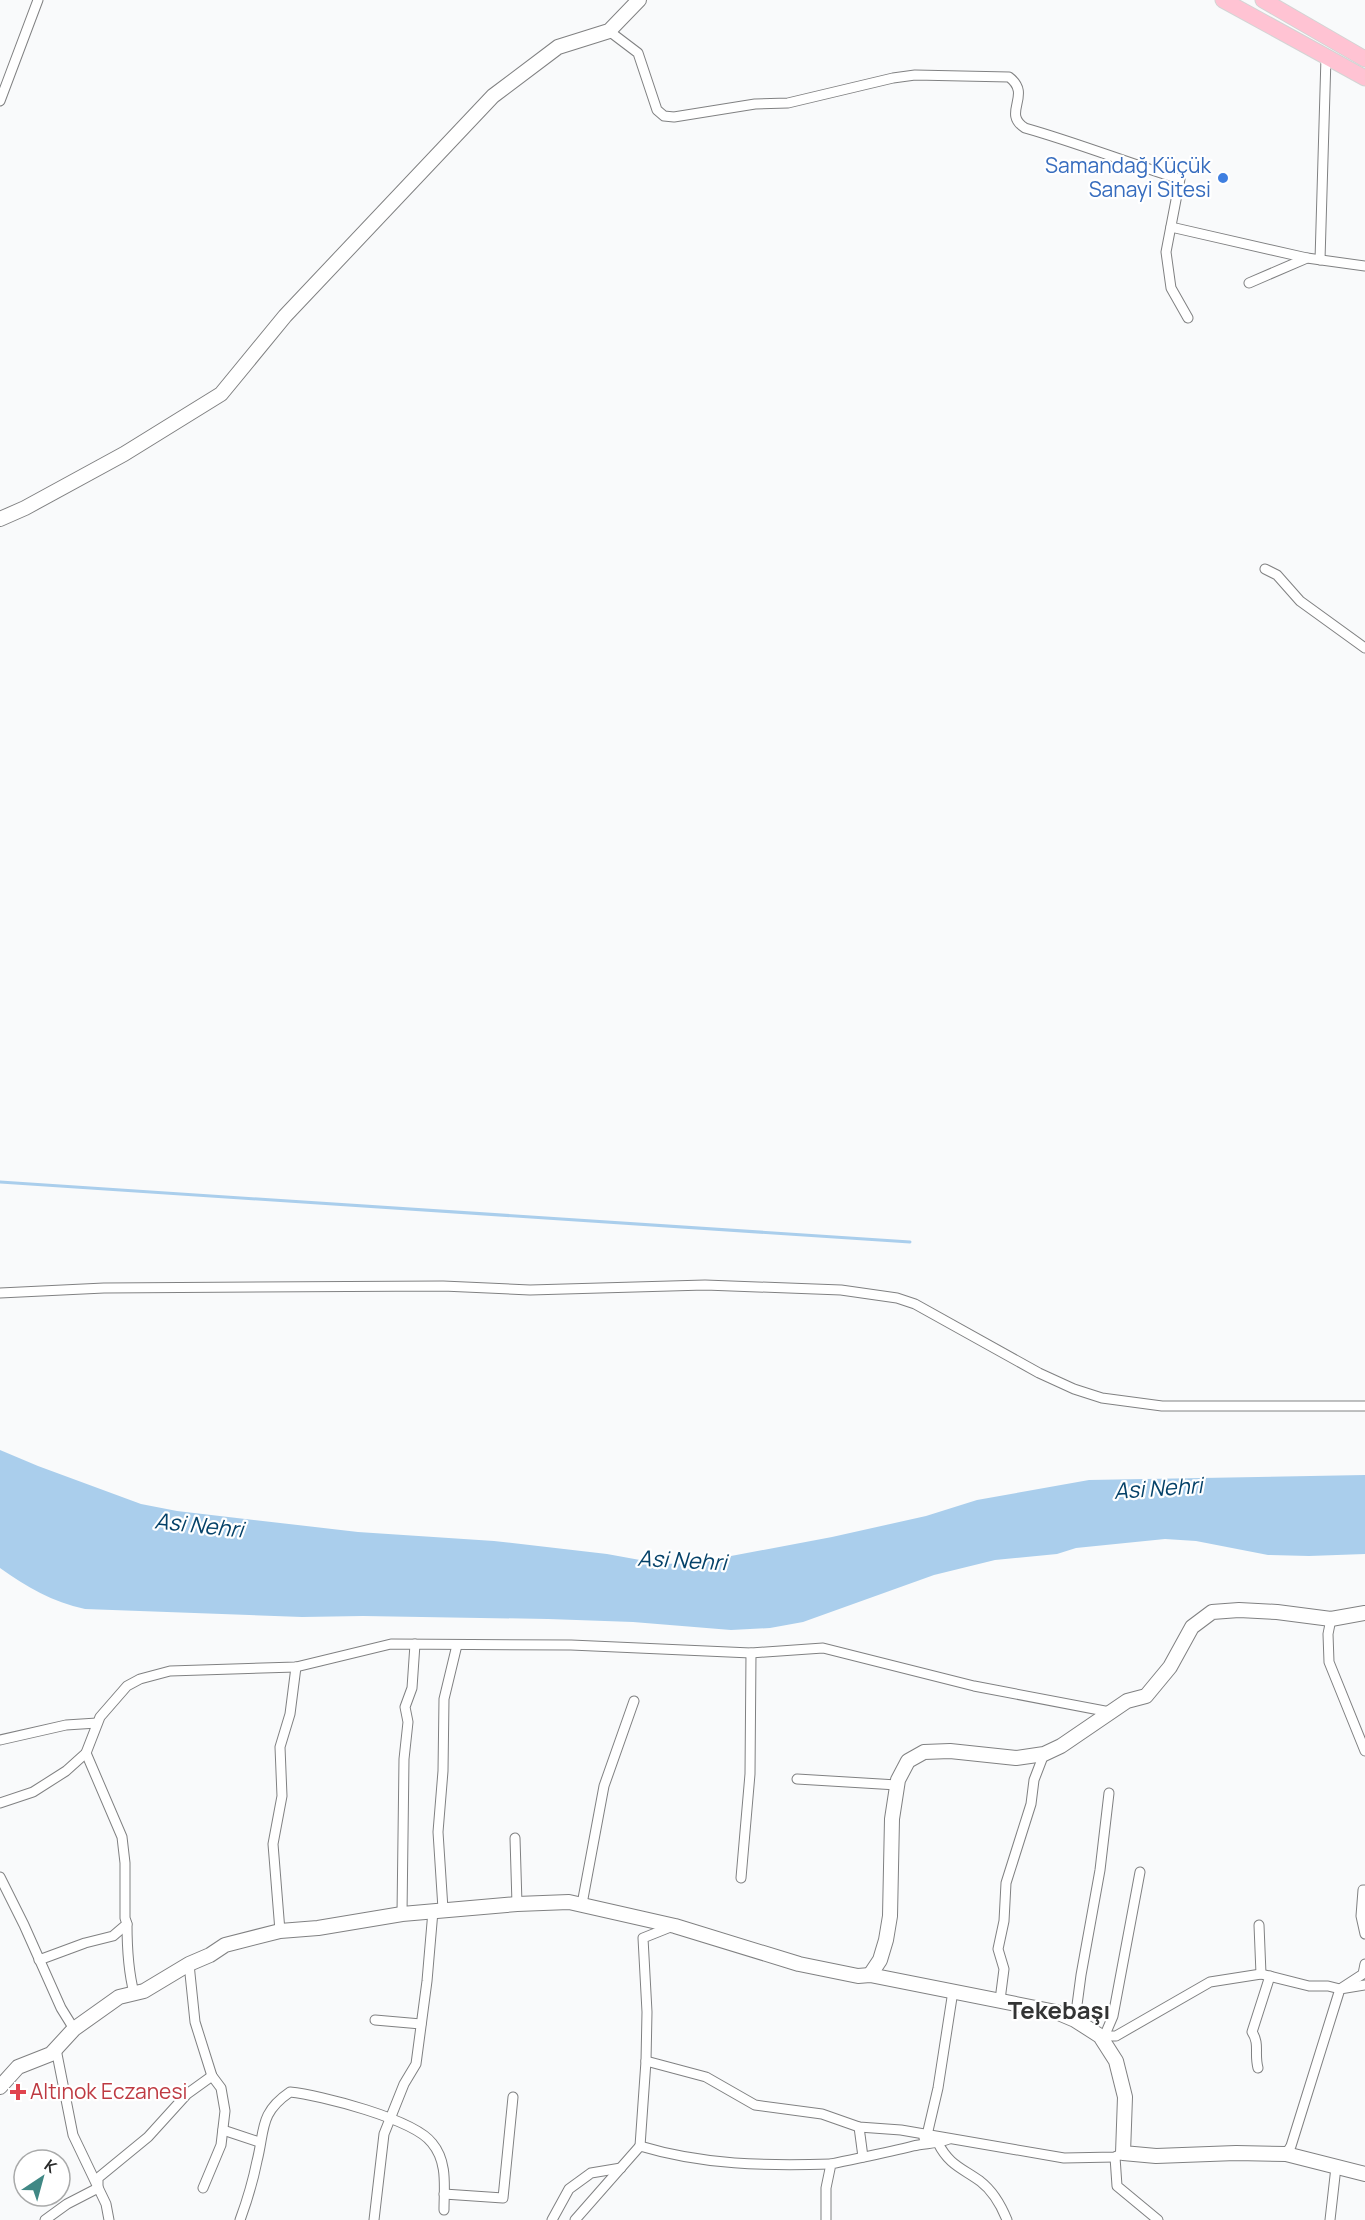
<svg xmlns="http://www.w3.org/2000/svg" width="1365" height="2220" font-family="Manrope,sans-serif">
  <style>
    .water { fill: #aaceec }
    .lines { fill: none; stroke-linecap: round; stroke-linejoin: round }
    .stream { stroke: #aaceec; stroke-width: 3 }
    .street-casing { stroke: #808182; stroke-width: 11 }
    .secondary-casing { stroke: #808182; stroke-width: 16 }
    .primary-casing { stroke: #d4d4d4; stroke-width: 17 }
    .street { stroke: #fff; stroke-width: 9 }
    .secondary { stroke: #fff; stroke-width: 14 }
    .primary { stroke: #ffc3d3; stroke-width: 15 }
    .shop-dot { fill: #3f7fe0; stroke: #fff; stroke-width: 2 }
    .health-dot { fill: #e0444e; stroke: #fff; stroke-width: 2 }
    .labels { text-anchor: middle; stroke-width: 4.5; stroke-linejoin: round; paint-order: stroke }
    .shop-label { font-size: 21px; fill: #366cbe; stroke: #fff; text-anchor: end }
    .health-label { font-size: 21px; fill: #be3a42; stroke: #fff; text-anchor: start }
    .water-label { font-size: 22px; font-style: italic; fill: #054269; stroke: #fff }
    .quarter-label { font-size: 24px; font-weight: bold; fill: #333434; stroke: #fff }
  </style>
  <rect width="100%" height="100%" fill="#f9fafb"/>
  <path class="water" d="M0,1450L38,1466L141,1504L177,1511L358,1532L494,1541L607,1554L662,1564L694,1563L832,1537L926,1516L977,1500L1089,1480L1365,1475V1554L1309,1556L1268,1555L1196,1541L1165,1539L1076,1548L1057,1554L995,1560L934,1575L803,1622L770,1628L731,1630L633,1622L548,1619L363,1616L302,1617L85,1609C52,1602 27,1587 0,1568Z"/>
  <g class="lines">
    <path class="stream" d="M0,1182L910,1242"/>
    <defs>
      <g id="street">
        <path d="M609,31L638,53L657,110L664,116L674,117L755,104L788,103L893,78L915,75L1009,77C1033,95 1001,113 1025,128C1078,143 1128,163 1180,179L1166,252L1171,288L1188,318"/>
        <path d="M0,101L38,0"/>
        <path d="M1171,227L1307,258"/>
        <path d="M1320,260L1326,57"/>
        <path d="M1249,283L1307,258L1365,266"/>
        <path d="M1265,569L1277,575L1300,601L1365,648"/>
        <path d="M0,1293L104,1288L443,1286L530,1290L705,1285L841,1290L897,1298L915,1304L1039,1373L1074,1389L1102,1398L1162,1406H1365"/>
        <path d="M1331,1619L1328,1634L1329,1662L1365,1751"/>
        <path d="M0,1740L66,1725L97,1723"/>
        <path d="M797,1779L897,1785"/>
        <path d="M0,1803L33,1792L66,1771L86,1753L100,1717L127,1686L140,1679L170,1671L296,1667L391,1644L571,1645L751,1653L823,1648L974,1686L1110,1712"/>
        <path d="M515,1838L517,1904"/>
        <path d="M0,1877L24,1925L61,2008L74,2029"/>
        <path d="M741,1878L750,1774L751,1653"/>
        <path d="M1365,1890H1363L1361,1916L1365,1934"/>
        <path d="M582,1904L604,1786L634,1701"/>
        <path d="M443,1909L438,1832L443,1771L444,1699L457,1645"/>
        <path d="M402,1914L404,1759L408,1722L405,1707L412,1688L415,1644"/>
        <path d="M127,1924C127,1948 128,1970 134,1993"/>
        <path d="M1259,1925L1261,1974"/>
        <path d="M280,1931L273,1844L282,1796L280,1747L290,1714L296,1667"/>
        <path d="M39,1960L85,1943L113,1936L127,1924L125,1918V1863L122,1837L86,1753"/>
        <path d="M189,1964L195,2022L212,2076L221,2088L225,2111L221,2145L203,2188"/>
        <path d="M1000,2000L1004,1969L998,1949L1004,1921L1006,1883L1031,1804L1034,1780L1044,1754"/>
        <path d="M375,2020L421,2024"/>
        <path d="M1075,2020L1081,1975L1100,1870L1109,1793"/>
        <path d="M1100,2036H1116L1210,1982L1261,1974L1309,1986H1328L1340,1989L1363,1974L1365,1964"/>
        <path d="M1104,2037L1113,2016L1140,1872"/>
        <path d="M56,2049L73,2135L106,2204L109,2220"/>
        <path d="M646,2061L706,2077L755,2105L822,2114L859,2127L901,2130L1064,2158L1115,2157L1123,2153"/>
        <path d="M1258,2068C1254,2053 1260,2044 1252,2032L1270,1976"/>
        <path d="M859,2127L863,2157"/>
        <path d="M223,2130L259,2142"/>
        <path d="M924,2138L927,2135L938,2088L953,1991"/>
        <path d="M938,2143C949,2165 962,2168 980,2181C993,2191 1001,2205 1007,2220"/>
        <path d="M640,2146L646,2061L647,2012L643,1938L673,1926"/>
        <path d="M1286,2154L1291,2146L1340,1989L1365,1985"/>
        <path d="M1115,2157L1117,2186L1158,2220"/>
        <path d="M444,2194L503,2198L513,2097"/>
        <path d="M45,2220L67,2204L98,2188V2178L148,2137L187,2094L212,2076"/>
        <path d="M240,2220C247,2201 253,2181 257,2161C265,2130 259,2113 290,2092C320,2095 414,2119 432,2143C448,2162 444,2187 444,2210"/>
        <path d="M374,2220L384,2134L404,2084L416,2064L427,1981L433,1911"/>
        <path d="M552,2220L569,2189L591,2173L621,2168"/>
        <path d="M575,2220L640,2146C703,2165 765,2166 831,2164"/>
        <path d="M826,2220V2188L831,2164C858,2158 886,2153 913,2146C925,2143 937,2144 949,2139"/>
        <path d="M1330,2220L1336,2167"/>
      </g>
      <g id="secondary">
        <path d="M0,519L25,508L124,454L221,394L285,316L493,96L558,47L609,31L639,0"/>
        <path d="M870,1975L880,1960L886,1940L890,1916L892,1819L898,1780L908,1761L924,1752L950,1751L1016,1758L1044,1754L1061,1746L1127,1701L1146,1696L1170,1667L1192,1627L1212,1612L1239,1610L1277,1612L1331,1619L1365,1613"/>
        <path d="M0,2087L18,2067L51,2054L74,2029L119,1997L144,1991L189,1964L210,1955L225,1945L280,1931L318,1928L402,1914L517,1904L569,1902L675,1926L799,1964L858,1976L870,1975L1056,2012L1075,2020L1100,2036L1116,2061L1125,2097L1123,2153L1156,2156L1236,2153L1286,2154L1365,2174"/>
      </g>
      <g id="primary">
        <path d="M1223,0L1365,78"/>
        <path d="M1263,0L1365,59"/>
      </g>
    </defs>
    <use href="#street" class="street-casing"/>
    <use href="#secondary" class="secondary-casing"/>
    <use href="#primary" class="primary-casing"/>
    <use href="#street" class="street"/>
    <use href="#secondary" class="secondary"/>
    <use href="#primary" class="primary"/>
  </g>
  <circle class="shop-dot" cx="1223" cy="178" r="6"/>
  <path class="health-dot" d="M15 2083h6v6h6v6h-6v6h-6v-6h-6v-6h6z"/>
  <g class="labels">
    <g class="shop-label">
      <text x="1211" y="173">Samandağ Küçük<tspan x="1211" dy="24">Sanayi Sitesi</tspan></text>
    </g>
    <g class="health-label">
      <text x="30" y="2099">Altınok Eczanesi</text>
    </g>
    <g class="water-label">
      <text transform="translate(1158 1488) rotate(-4)" y="8">Asi Nehri</text>
      <text transform="translate(199 1525) rotate(6)" y="8">Asi Nehri</text>
      <text transform="translate(682 1560) rotate(3)" y="8">Asi Nehri</text>
    </g>
    <g class="quarter-label">
      <text x="1059" y="2019">Tekebaşı</text>
    </g>
  </g>
  <g transform="translate(42 2178) rotate(36)"><circle r="28" fill="#ffffff" stroke="#a9aaaa" stroke-width="1.5"/>
  <path d="M0-4.5L10 22L0 15L-10 22Z" fill="#408885"/>
  <text y="-9" font-size="16" font-weight="bold" text-anchor="middle" fill="#292a2a">K</text>
  </g>
</svg>
